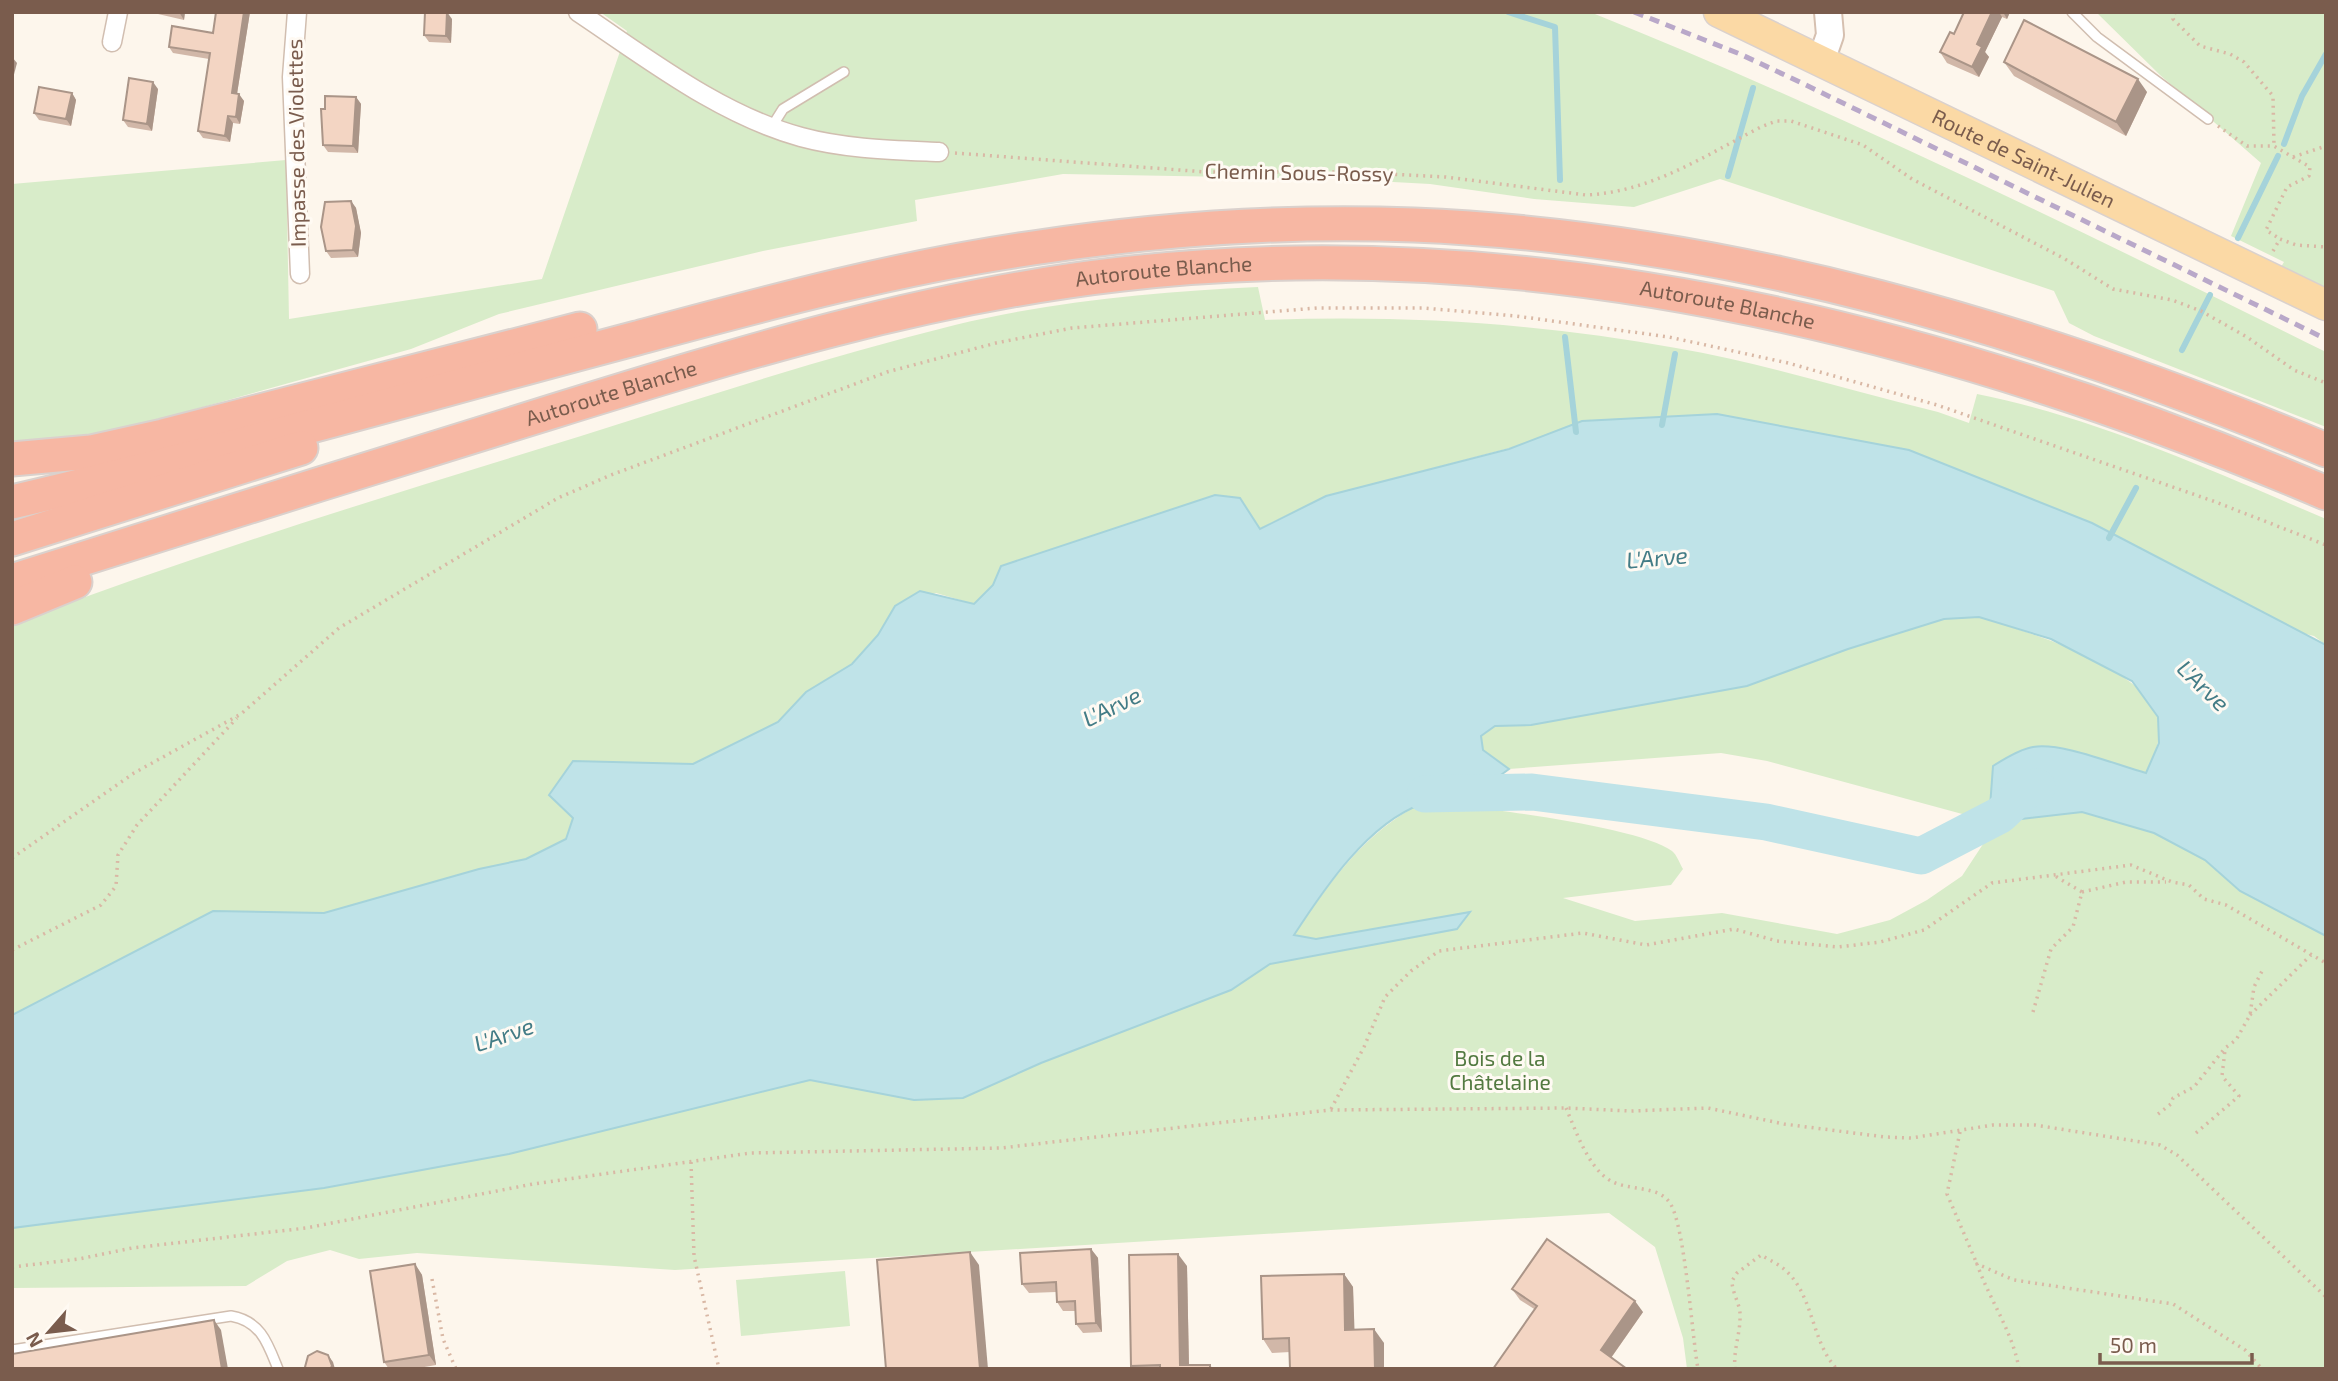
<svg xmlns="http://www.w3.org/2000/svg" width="2338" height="1381" font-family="'Exo 2',sans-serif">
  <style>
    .green { fill: #d8ecc9 }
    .water { fill: #bfe3e8; stroke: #a5d3da; stroke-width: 2 }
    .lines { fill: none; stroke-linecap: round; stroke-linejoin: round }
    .stream { stroke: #a5d3da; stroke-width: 6 }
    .river { stroke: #bfe3e8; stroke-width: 37 }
    .lane-casing { stroke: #d1beb0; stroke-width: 12 }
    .street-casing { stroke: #d1beb0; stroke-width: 21 }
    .secondary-casing { stroke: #d6c0b0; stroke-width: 30 }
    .primary-casing { stroke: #dad1cd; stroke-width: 33 }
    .highway-casing { stroke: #dad1cd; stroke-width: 37 }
    .path { stroke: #d9b8a5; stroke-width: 3.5; stroke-dasharray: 2 5; stroke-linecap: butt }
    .lane { stroke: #fff; stroke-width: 9 }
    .street { stroke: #fff; stroke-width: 18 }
    .secondary { stroke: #fff; stroke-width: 26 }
    .primary { stroke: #fbd9a5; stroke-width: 30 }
    .highway { stroke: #f7b7a3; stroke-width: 33 }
    .rail { stroke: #b9a8c9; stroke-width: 5; stroke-dasharray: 10 7; stroke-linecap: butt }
    .wall { fill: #d1b7a8 }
    .shaded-wall { fill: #aa9588 }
    .building { fill: #f3d5c3; stroke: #aa9588; stroke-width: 2 }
    .labels { text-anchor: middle; stroke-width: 6; stroke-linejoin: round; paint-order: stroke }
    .street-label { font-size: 21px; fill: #7a5c4d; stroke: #fffaf3 }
    .park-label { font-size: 21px; fill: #537a41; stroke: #fffaf3 }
    .water-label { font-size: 23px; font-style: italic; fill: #437c86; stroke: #fffaf3 }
  </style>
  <rect width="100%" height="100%" fill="#fdf6ec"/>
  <g class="green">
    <path d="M600,12H1590C1841,113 2084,232 2326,352V427L2094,336L2069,323L2054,291L1720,179L1634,207L1534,199L1430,184L1338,179L1063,174L915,200L917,221L763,251L499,314L411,349L121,430L74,439L12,444V184L286,160L289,319L542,279L627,31Z"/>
    <path d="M2096,12H2326V295L2278,272L2284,262L2231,236L2261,163L2160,75Z"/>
    <path d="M1258,287L1265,320C1405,315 1537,323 1676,348C1763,363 1852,391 1938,412L1969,423L1977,394C2097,418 2213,471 2326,519V645L2314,636L1540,440L1326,496L1259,529L1240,498L993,585L974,604L936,593L895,606L878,635L852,664L806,692L778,722L692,764L573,761V818L566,839L526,859L479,869L324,913L213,911L12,1015V624C199,553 390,495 581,436C705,397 829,356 955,325C1054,301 1157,292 1258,287Z"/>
    <path d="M1979,617C2028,632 2138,664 2158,716C2165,734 2153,756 2146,773L2060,750L1993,766L1990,807L1977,818L1767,761L1721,753L1509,769L1483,750L1481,736L1495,726L1531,725L1848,649L1944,619Z"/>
    <path d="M1424,802C1472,806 1638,826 1672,851C1677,855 1680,864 1683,869L1671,885L1563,898L1635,921L1722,913L1837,934L1890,920L1927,900L1962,876L1991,832L2013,820L2082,812L2154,833L2205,860L2240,891L2326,936V1369H1687L1683,1338L1655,1247L1609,1213L675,1270L417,1253L359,1259L330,1250L287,1261L246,1286L12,1288V1228L324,1188L509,1154L810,1080L914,1100L963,1098L1041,1063L1231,990L1269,964L1457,929L1469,913L1316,939L1294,935C1331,881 1364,832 1424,802Z"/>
    <path d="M845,1271L850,1326L741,1336L736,1280Z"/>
  </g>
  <path class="water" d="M1717,414L1909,450L2092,523L2326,645V936L2240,891L2205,860L2154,833L2082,812L2013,820L2000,815L1990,807L1993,766C2004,759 2020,749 2033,747C2062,742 2116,765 2146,773L2159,743L2158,717L2132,681L2051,639L1979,617L1944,619L1848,649L1747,686L1531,725L1495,726L1481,736L1483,750L1509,769L1460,805C1449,804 1432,800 1422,804C1368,823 1324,889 1294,935L1316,939L1470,912L1457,929L1270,964L1231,990L1041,1063L963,1098L914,1100L810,1080L509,1154L324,1188L12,1228V1015L213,911L324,913L479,869L526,859L566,839L573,818L549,795L573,761L693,764L778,722L806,692L852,664L878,635L895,606L920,591L974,604L993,585L1001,566L1215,495L1240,498L1260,529L1326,496L1509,449L1582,421Z"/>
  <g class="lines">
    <g class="stream">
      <path d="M1508,12L1555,27L1560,180"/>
      <path d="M2284,144L2302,96L2326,54"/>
      <path d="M1728,176L1753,88"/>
      <path d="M2238,238L2278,156"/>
      <path d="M1565,337L1576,432"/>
      <path d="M2182,350L2210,295"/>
      <path d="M1662,425L1675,354"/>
      <path d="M2109,538L2136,488"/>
    </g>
    <path class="river" d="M1425,794L1532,792L1766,822L1921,856L2000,815L2029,788L2037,787"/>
    <defs>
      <g id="lane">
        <path d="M2072,12L2097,37L2208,119"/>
        <path d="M771,128L783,109L844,72"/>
        <path d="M12,1350L231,1316C261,1321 268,1344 278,1369"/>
      </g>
      <g id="street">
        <path d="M297,12L292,77L300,274"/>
        <path d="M578,12C647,58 720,115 801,137C845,149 893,150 939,152"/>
        <path d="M112,42L118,12"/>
      </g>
      <path id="secondary" d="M1821,61L1830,35L1828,12"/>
      <g id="primary">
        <path id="s1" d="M1719,12L2326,305"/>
      </g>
      <g id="highway">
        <path d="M12,459L91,452L163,436L580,329"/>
        <path d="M12,502C222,453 429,393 637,338C767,303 899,267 1033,248C1159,229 1286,220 1414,225C1728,238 2037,330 2326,450"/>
        <path d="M12,539L301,448"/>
        <path id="s2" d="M12,581C192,524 371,468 551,412C738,354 926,296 1122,274C1534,227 1948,332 2326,493"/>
        <path d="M12,608L75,582"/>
      </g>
    </defs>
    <use href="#lane" class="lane-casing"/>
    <use href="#street" class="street-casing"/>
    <use href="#secondary" class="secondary-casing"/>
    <use href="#primary" class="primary-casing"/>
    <use href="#highway" class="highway-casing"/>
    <g class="path">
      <path d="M2175,12L2173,19L2200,46L2230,54L2244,62L2273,96L2274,146"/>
      <path d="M2218,126L2247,146H2274L2310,167L2309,176L2287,187L2266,230L2280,239"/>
      <path d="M955,153L1206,172H1348L1446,177L1586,195C1651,192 1704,156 1761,127L1776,121H1791L1863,145L1912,179L2065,259L2113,289L2172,300L2201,311L2247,337L2294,370L2326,383"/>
      <path d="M2293,157L2326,146"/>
      <path d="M2273,251L2280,239L2296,245L2326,247"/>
      <path d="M12,858L134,773L241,714L339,628L558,498L611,475L887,372L996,343L1072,328L1317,308H1423L1516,316L1669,337L1788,363L1937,405L2213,501L2326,545"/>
      <path d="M2082,892L2126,882H2166"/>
      <path d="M12,950L101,905L116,886L118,855L137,825L237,718"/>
      <path d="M2033,1012L2051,949L2073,927L2082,892L2055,876"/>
      <path d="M2250,1015L2311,955"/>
      <path d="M1566,1108C1576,1131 1588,1168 1611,1181C1629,1191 1658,1185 1670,1203C1685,1226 1692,1336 1698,1369"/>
      <path d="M1331,1109L1364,1047L1385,997L1411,971L1439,951L1583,933L1646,945L1734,929L1777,941L1838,947L1880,942L1924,930L1992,883L2131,865L2172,882L2189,885L2204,899L2226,905L2326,963"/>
      <path d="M2158,1114L2171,1104L2173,1098L2194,1087L2225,1048L2236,1040L2250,1015L2254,987L2263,969"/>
      <path d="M1960,1132L1947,1194L1977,1264"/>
      <path d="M2196,1133L2239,1096L2222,1076L2225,1050"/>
      <path d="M691,1162L694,1256L719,1369"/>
      <path d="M12,1267L79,1259L132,1248L306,1228L533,1184L751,1153L1001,1148L1330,1110L1566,1108L1631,1111L1708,1108L1784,1124L1885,1137L1911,1138L1993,1125H2035L2160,1145L2177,1155L2326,1297"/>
      <path d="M432,1279L443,1339L456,1369"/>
      <path d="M1735,1369C1733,1349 1741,1333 1740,1313C1739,1302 1732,1292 1732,1281L1737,1273L1761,1255C1769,1260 1779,1264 1785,1270C1814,1295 1811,1342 1837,1369"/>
      <path d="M2019,1369C2013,1332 1989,1299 1977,1264L2014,1280L2173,1304L2245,1350L2262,1369"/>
    </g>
    <use href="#lane" class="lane"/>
    <use href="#street" class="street"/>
    <use href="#secondary" class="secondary"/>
    <use href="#primary" class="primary"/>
    <use href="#highway" class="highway"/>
    <path class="rail" d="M1634,12L1740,54L1808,86L2326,339"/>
  </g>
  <g class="wall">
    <path d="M157,12H185L184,20L158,14Z"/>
    <path d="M216,12H250L237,94L244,101L240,124L233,123L230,142L203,138L198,131L209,59L173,53L169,47L213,33Z"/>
    <path d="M1964,12H2010L2007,19L2002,17L1985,52L1989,57L1979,77L1947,63L1940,52L1954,34Z"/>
    <path d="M452,19L451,43L429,42L424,35Z"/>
    <path d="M2004,62L2147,92L2126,136L2014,76Z"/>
    <path d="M158,89L152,131L128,127L123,120Z"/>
    <path d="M72,93L76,100L71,126L39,120L34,113Z"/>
    <path d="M356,97L361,104L358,153L328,152L323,145L325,109Z"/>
    <path d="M351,201L356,208L361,233L358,257L331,258L326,251Z"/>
    <path d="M1091,1249L1098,1258L1102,1332L1083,1333L1076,1324V1311H1063L1057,1302L1056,1292L1029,1293L1022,1284Z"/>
    <path d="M415,1264L422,1275L436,1365L413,1369H389L384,1362Z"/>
    <path d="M1187,1266L1189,1365H1210L1213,1369H1132L1131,1366Z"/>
    <path d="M1344,1274L1353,1287L1354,1330L1384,1343V1369H1290V1352L1272,1353L1263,1339Z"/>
    <path d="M1512,1289L1643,1312L1611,1358L1520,1300Z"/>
  </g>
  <g class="shaded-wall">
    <path d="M179,12H185L184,20Z"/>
    <path d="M244,12H250L236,100L232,93Z"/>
    <path d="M447,12L452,19L451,43L446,36Z"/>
    <path d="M1992,12H1999L2002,17L1985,52L1989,57L1979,77L1972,67L1977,44Z"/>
    <path d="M2003,12H2010L2007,19Z"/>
    <path d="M12,57L17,63L12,82Z"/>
    <path d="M2138,79L2147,92L2126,136L2116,122Z"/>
    <path d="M153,82L158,89L152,131L147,124Z"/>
    <path d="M72,93L76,100L71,126L66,119Z"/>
    <path d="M239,94L244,101L240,124L236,117Z"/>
    <path d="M356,97L361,104L358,153L353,146Z"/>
    <path d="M228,116L233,123L230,142L225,136Z"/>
    <path d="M351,201L356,208L361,233L358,257L353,250Z"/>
    <path d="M1091,1249L1098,1258L1102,1332L1096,1323Z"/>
    <path d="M970,1252L979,1265L988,1369H980Z"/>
    <path d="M1178,1254L1187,1266L1189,1369L1180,1365Z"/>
    <path d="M415,1264L422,1275L436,1365L429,1355Z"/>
    <path d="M1344,1274L1353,1287L1355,1344L1345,1330Z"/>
    <path d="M1635,1301L1643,1312L1608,1362L1601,1350Z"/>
    <path d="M214,1320L221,1330L228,1369H222Z"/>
    <path d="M1374,1329L1384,1343V1369H1375Z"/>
    <path d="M328,1355L333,1362L335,1369H330Z"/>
  </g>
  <g class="building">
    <path d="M216,12H244L232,93L239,94L236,117L228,116L225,136L198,131L210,53L169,47L172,26L213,33Z"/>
    <path d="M425,12H447L446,36L424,35Z"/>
    <path d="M1964,12H1992L1977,44L1982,47L1972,67L1940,52L1950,32L1954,34Z"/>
    <path d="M2024,20L2138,79L2116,122L2004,62Z"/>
    <path d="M129,78L153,82L147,124L123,120Z"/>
    <path d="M39,87L72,93L66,119L34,113Z"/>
    <path d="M325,96L356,97L353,146L323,145L321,109H325Z"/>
    <path d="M351,201L356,226L353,250L326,251L321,227L325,202Z"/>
    <path d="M1547,1239L1635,1301L1601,1350L1627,1369H1493L1537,1306L1512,1289Z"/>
    <path d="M1091,1249L1096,1323L1076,1324L1075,1301L1057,1302L1056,1282L1022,1284L1020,1253Z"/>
    <path d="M970,1252L980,1369H886L877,1260Z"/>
    <path d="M1178,1254L1180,1365H1210V1369H1160V1365L1131,1366L1129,1255Z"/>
    <path d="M415,1264L429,1355L384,1362L370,1271Z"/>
    <path d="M1344,1274L1345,1330L1374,1329L1375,1369H1290L1289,1338L1263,1339L1261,1276Z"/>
    <path d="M214,1320L222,1369H12V1354Z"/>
    <path d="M317,1351L328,1355L332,1366L330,1369H307L305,1367L308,1356Z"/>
  </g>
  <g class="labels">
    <g class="street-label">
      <text transform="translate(297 143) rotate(-91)" y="7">Impasse des Violettes</text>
      <text dy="7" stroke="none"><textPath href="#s1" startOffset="338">Route de Saint-Julien</textPath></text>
      <text transform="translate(1299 173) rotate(1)" y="7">Chemin Sous-Rossy</text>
      <text dy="7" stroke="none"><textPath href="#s2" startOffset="1195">Autoroute Blanche</textPath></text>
      <text dy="7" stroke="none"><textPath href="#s2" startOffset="1762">Autoroute Blanche</textPath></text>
      <text dy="7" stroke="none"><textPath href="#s2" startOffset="628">Autoroute Blanche</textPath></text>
    </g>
    <g class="park-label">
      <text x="1500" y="1066">Bois de la<tspan x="1500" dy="24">Châtelaine</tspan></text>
    </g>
    <g class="water-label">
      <text transform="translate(1657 558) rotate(-5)" y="8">L'Arve</text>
      <text transform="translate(2203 686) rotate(44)" y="8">L'Arve</text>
      <text transform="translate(1112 707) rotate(-26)" y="8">L'Arve</text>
      <text transform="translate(504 1035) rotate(-19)" y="8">L'Arve</text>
    </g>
  </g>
  <rect width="2338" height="1381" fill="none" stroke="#7a5c4d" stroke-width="28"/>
  <g transform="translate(49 1332) rotate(242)" stroke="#fffaf3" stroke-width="5" paint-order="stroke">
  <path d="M0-5L12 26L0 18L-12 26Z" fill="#7a5c4d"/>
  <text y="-10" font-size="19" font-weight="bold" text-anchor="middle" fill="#7a5c4d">N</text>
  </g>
  <path d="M2100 1353v10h152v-10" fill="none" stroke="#7a5c4d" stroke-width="3.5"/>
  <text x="2110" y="1353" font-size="21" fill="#7a5c4d" stroke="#fffaf3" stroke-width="5" paint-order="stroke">50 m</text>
</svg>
